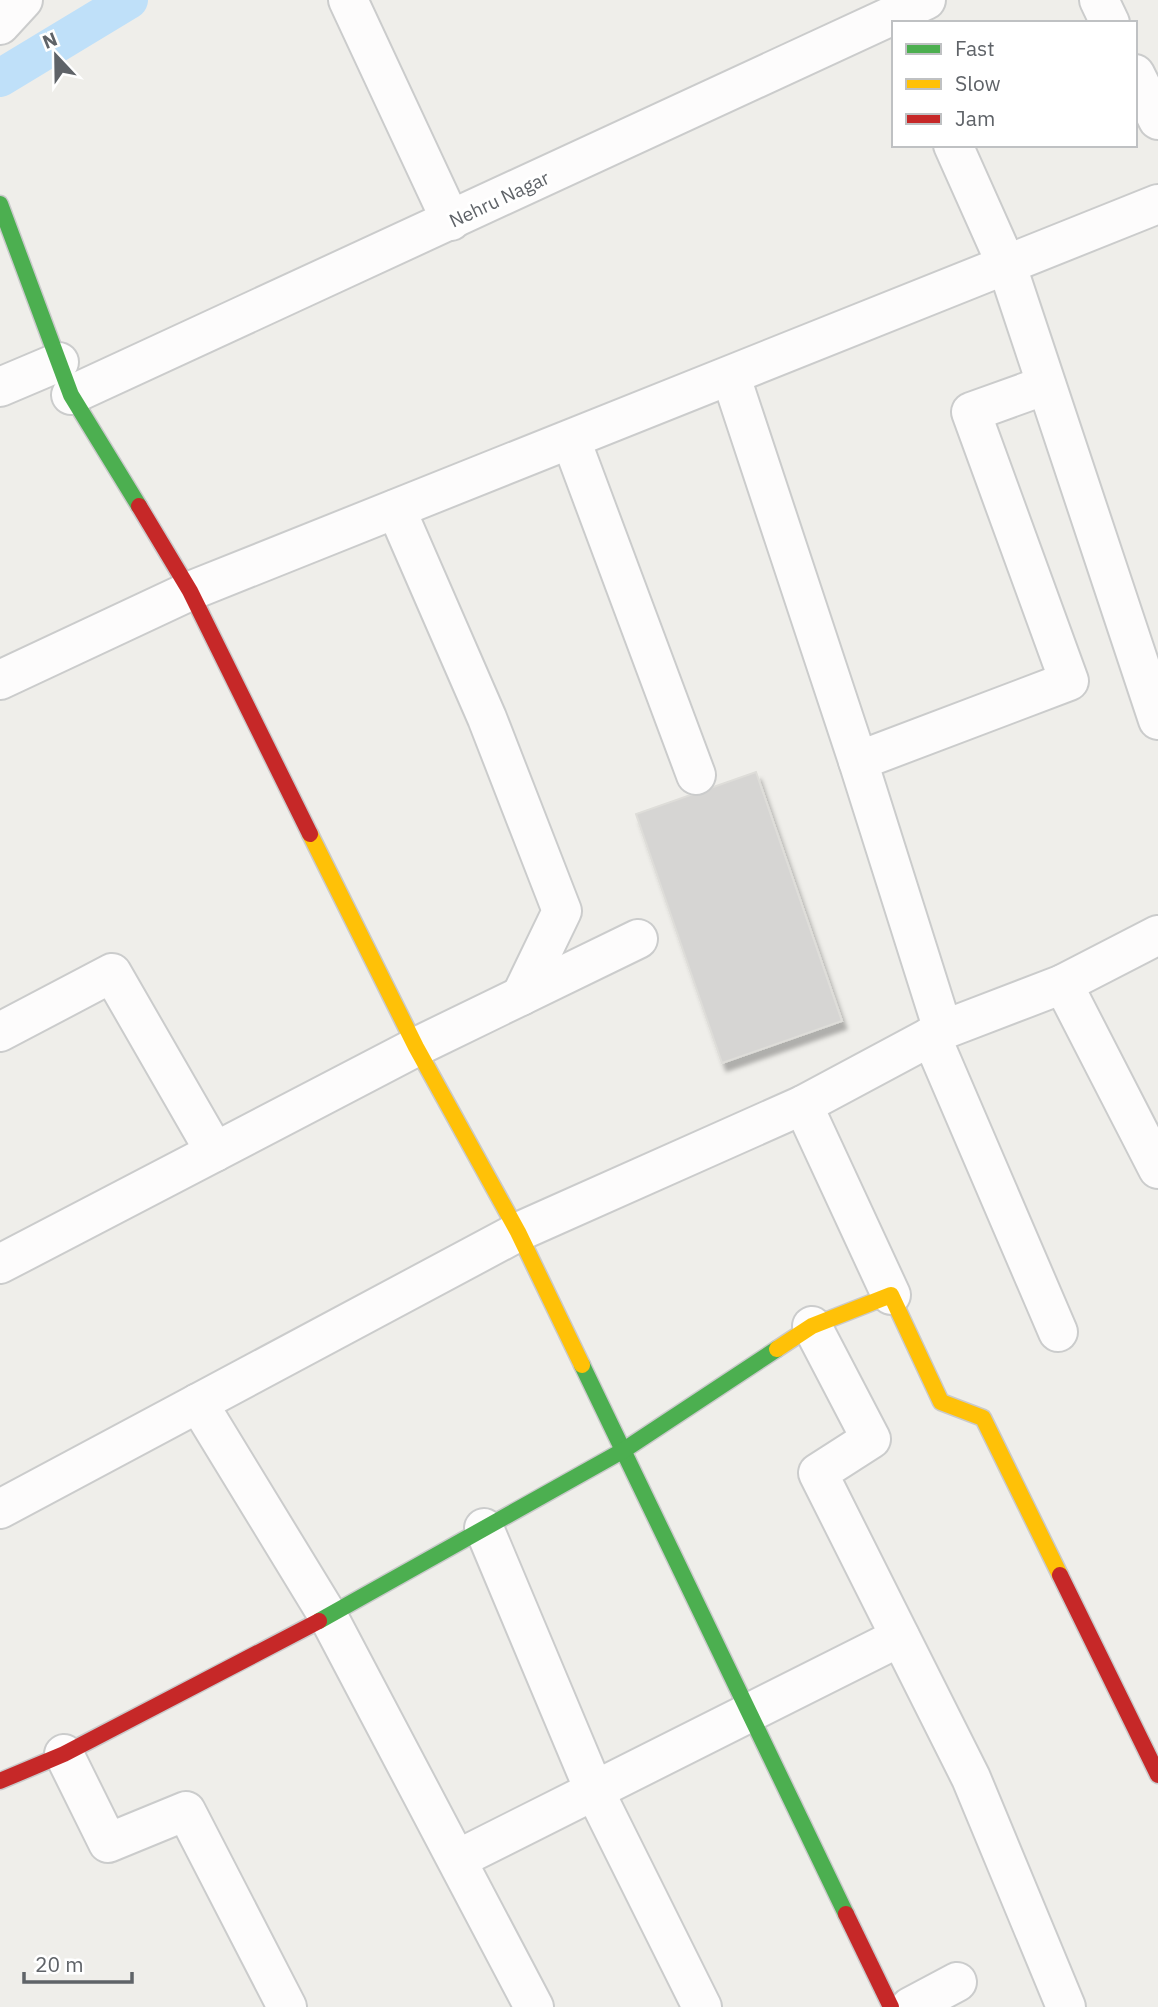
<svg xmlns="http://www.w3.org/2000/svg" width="1158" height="2007" font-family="'IBM Plex Sans',sans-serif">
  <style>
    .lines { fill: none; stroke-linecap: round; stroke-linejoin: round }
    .canal { stroke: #bfe0f9; stroke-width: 38 }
    .building { fill: #d6d5d3; stroke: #deddd9; stroke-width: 2; filter: url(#shadow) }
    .street-casing { stroke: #cbcccc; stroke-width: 42 }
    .fast-casing { stroke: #cacacb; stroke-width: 19 }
    .slow-casing { stroke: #cacacb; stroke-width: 19 }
    .jam-casing { stroke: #cacacb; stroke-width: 19 }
    .street { stroke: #fdfcfc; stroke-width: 38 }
    .fast { stroke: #4caf50; stroke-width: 16 }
    .slow { stroke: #ffc107; stroke-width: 16 }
    .jam { stroke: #c62828; stroke-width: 16 }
    .labels { text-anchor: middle; stroke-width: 6; stroke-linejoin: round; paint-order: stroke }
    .street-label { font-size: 19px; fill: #5f6368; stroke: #fff }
  </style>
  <defs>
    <filter id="shadow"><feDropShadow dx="4.5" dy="8" stdDeviation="2" flood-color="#0004"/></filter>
  </defs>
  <rect width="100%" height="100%" fill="#efeeea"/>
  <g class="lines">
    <path class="canal" d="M0,78L129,0"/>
  </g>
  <path class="building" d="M756,772L842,1021L722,1063L636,814Z"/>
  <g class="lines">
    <defs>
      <g id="street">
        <path d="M348,0L451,221"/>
        <path d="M1099,0L1110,23"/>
        <path d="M0,25L23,0"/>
        <path d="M1135,74L1158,120"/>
        <path d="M953,145L1007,266L1158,720"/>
        <path d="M731,377L858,761L943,1030"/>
        <path d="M0,387L59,362"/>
        <path d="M71,395L926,0"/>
        <path d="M571,440L696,775"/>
        <path d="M396,509L487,718L562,911L521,996"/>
        <path d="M0,680L190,591L1158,204"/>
        <path d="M858,761L1069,681L971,412L1046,385"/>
        <path d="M1063,984L1158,1169"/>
        <path d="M0,1032L112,973L215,1152"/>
        <path d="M931,1036L1058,1332"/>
        <path d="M803,1105L891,1295"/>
        <path d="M0,1264L416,1047L638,939"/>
        <path d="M812,1326L871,1439L818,1473L971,1778L1066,2007"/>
        <path d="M198,1403L328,1616L534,2007"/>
        <path d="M0,1509L518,1232L803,1105L943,1030L1063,984L1158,935"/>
        <path d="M484,1528L594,1790L702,2007"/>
        <path d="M64,1754L108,1843L186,1811L287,2007"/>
        <path d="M458,1859L900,1637"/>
        <path d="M910,2007L957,1982"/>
      </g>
      <g id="fast">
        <path d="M0,204L71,395L139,506"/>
        <path d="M582,1365L846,1914"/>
        <path d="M319,1621L624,1450L777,1349"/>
      </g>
      <g id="slow">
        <path d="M310,834L416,1047L518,1232L582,1365"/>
        <path d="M777,1349L812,1326L891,1295L941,1402L983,1418L1060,1575"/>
      </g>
      <g id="jam">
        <path d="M139,506L190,591L310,834"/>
        <path d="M1060,1575L1158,1775"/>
        <path d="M0,1781L64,1754L319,1621"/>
        <path d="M846,1914L891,2007"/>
      </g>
    </defs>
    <use href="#street" class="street-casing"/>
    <use href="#fast" class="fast-casing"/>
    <use href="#slow" class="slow-casing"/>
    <use href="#jam" class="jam-casing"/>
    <use href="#street" class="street"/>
    <use href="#fast" class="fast"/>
    <use href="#slow" class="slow"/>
    <use href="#jam" class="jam"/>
  </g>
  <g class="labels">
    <g class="street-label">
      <text transform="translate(499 199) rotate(-25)" y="7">Nehru Nagar</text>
    </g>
  </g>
  <rect x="892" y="21" width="245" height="126" fill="#ffffff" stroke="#bfc1c3" stroke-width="2"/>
  <rect x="906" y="44" width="35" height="10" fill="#4caf50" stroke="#bfc1c3" stroke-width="2"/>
  <text x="955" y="56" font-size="21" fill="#5f6368">Fast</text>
  <rect x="906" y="79" width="35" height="10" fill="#ffc107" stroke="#bfc1c3" stroke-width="2"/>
  <text x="955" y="91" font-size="21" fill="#5f6368">Slow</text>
  <rect x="906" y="114" width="35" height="10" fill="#c62828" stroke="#bfc1c3" stroke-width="2"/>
  <text x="955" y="126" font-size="21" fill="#5f6368">Jam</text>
  <g transform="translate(56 56) rotate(338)" stroke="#ffffff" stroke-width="5" paint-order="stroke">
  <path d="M0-5L12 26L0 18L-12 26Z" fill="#5f6368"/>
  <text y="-10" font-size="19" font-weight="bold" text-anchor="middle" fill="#5f6368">N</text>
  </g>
  <path d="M24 1972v10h108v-10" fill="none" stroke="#5f6368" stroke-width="3.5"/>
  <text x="35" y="1972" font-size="21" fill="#5f6368" stroke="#ffffff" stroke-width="5" paint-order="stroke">20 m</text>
</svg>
